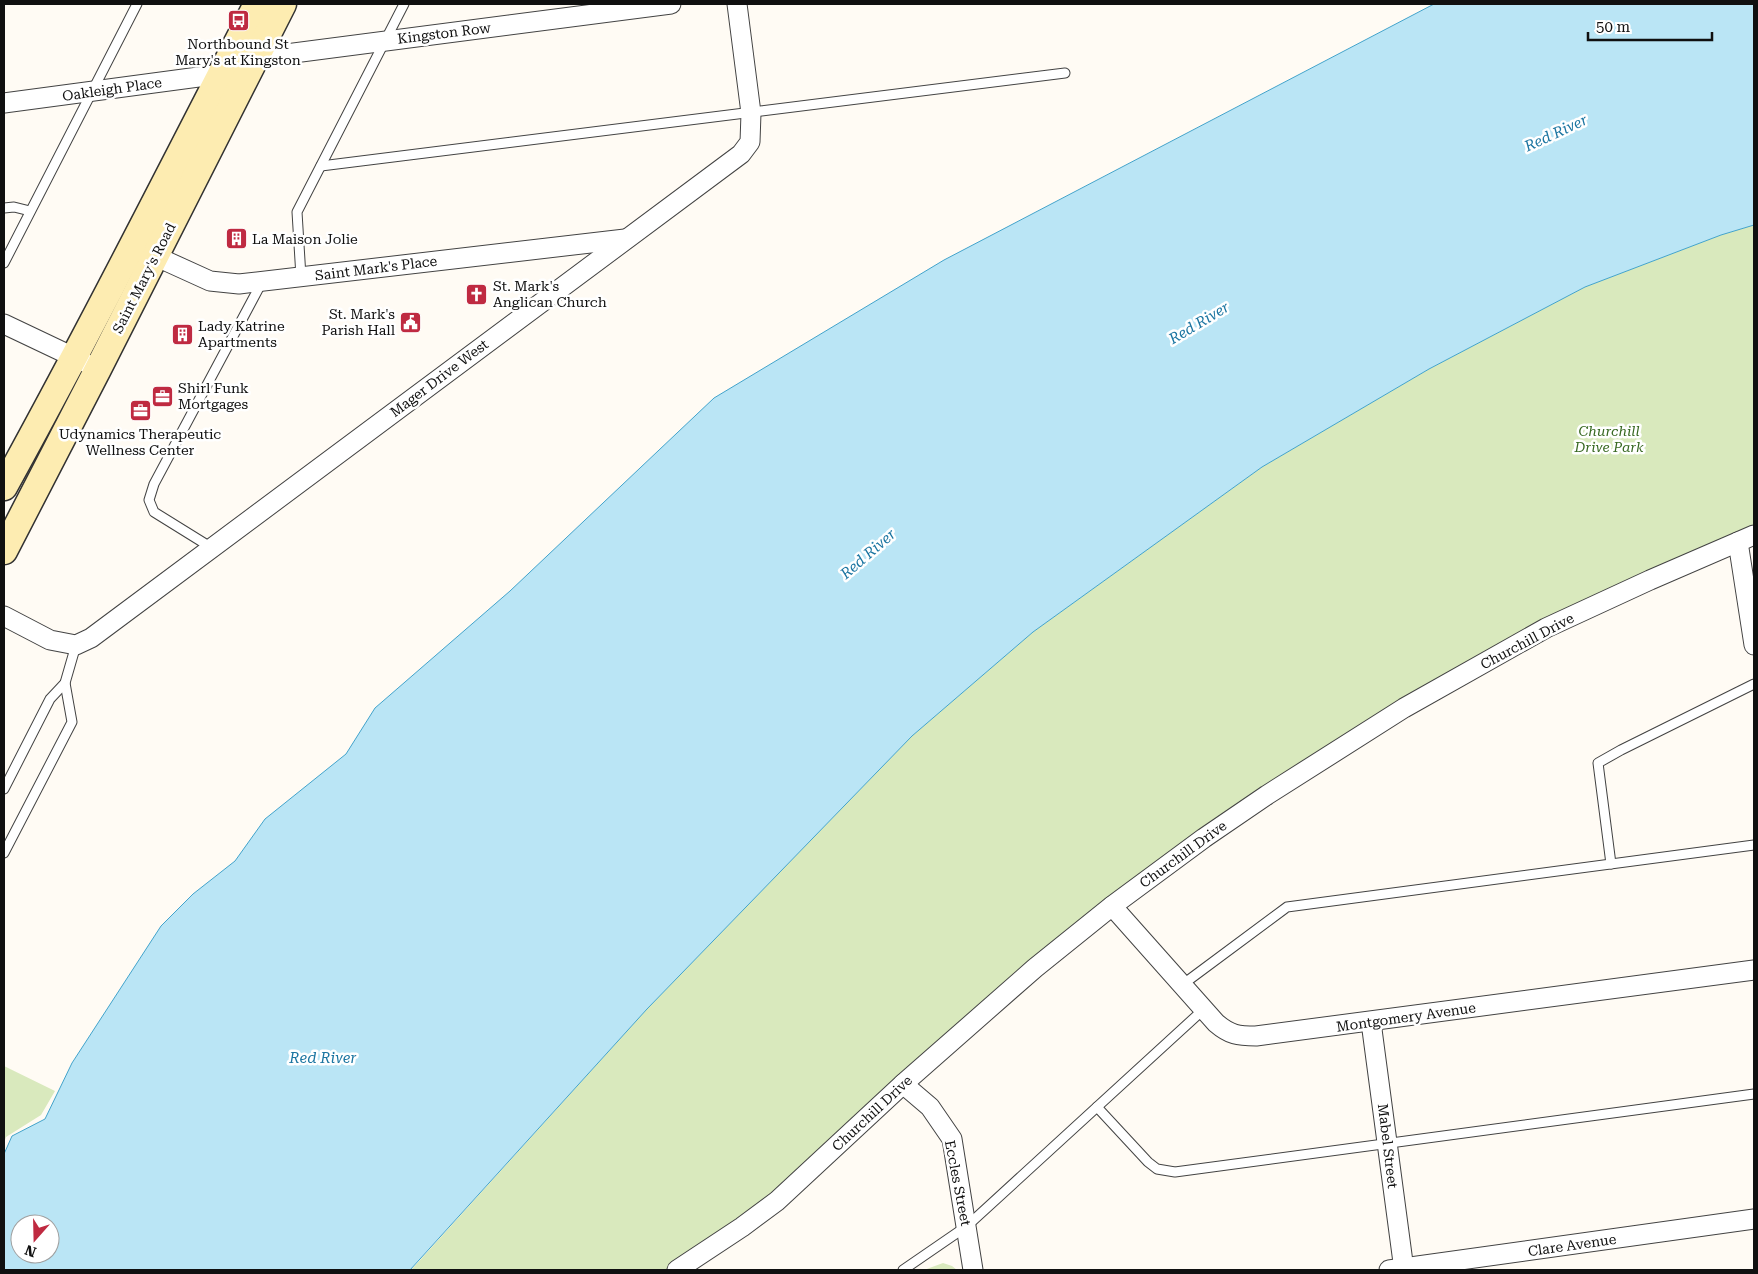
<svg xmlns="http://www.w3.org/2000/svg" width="1758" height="1274" font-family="'Roboto Serif',serif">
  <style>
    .green { fill: #d9e9bd }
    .water { fill: #bae5f5; stroke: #42a3cb; fill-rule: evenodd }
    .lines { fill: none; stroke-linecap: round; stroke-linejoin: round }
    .lane-casing { stroke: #434343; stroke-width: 11 }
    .street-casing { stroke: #434343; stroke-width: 21 }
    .secondary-casing { stroke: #323232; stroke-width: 29 }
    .lane { stroke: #fff; stroke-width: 9 }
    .street { stroke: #fff; stroke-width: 19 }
    .secondary { stroke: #fdecb1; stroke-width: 26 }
    .labels { text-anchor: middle; stroke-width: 5; stroke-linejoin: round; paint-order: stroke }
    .street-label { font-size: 14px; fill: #101010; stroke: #fff }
    .poi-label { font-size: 14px; fill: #101010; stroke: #fff; text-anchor: start }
    .park-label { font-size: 14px; font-style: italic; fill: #376821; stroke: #fff }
    .water-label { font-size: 15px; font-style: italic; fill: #1b75a1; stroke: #fff }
  </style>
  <rect width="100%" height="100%" fill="#fffbf4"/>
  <g class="green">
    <path d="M1754,225V535L1404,708L1112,906L777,1201L677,1270H411L647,1009L912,736L1033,632L1262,467L1429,369L1585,287L1721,235Z"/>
    <path d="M4,1066L55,1091L41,1115L6,1137L4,1143Z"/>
    <path d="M943,1263L952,1266L957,1270H924Z"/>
  </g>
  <path class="water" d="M1434,4H1754V225L1721,235L1585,287L1429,369L1262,467L1033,632L912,736L647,1009L410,1270H4V1154L12,1136L45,1119L72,1063L161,926L193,894L235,861L265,819L346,754L375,708L510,591L714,398L944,260ZM20,1224H50V1254H20Z"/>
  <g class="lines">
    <defs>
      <g id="lane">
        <path d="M321,166L1065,73"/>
        <path d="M4,208L14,207L30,211"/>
        <path d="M4,263L137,4"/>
        <path d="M301,277L297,212L404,4"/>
        <path d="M212,548L154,512L149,500L154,484L262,282"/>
        <path d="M4,789L50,699L65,683L76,645"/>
        <path d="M4,853L72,722L65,683"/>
        <path d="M1611,864L1598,763L1621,750L1754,684"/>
        <path d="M1182,985L1287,907L1754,845"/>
        <path d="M1097,1107L1148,1162L1157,1169L1175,1172L1754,1094"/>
        <path d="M903,1270L967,1226L1204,1009"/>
      </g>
      <g id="street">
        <path d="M4,103L221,74L255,58L671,4"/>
        <path d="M144,251L210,281L239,284L625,239"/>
        <path d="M4,324L84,362"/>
        <path d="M1738,542L1754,645"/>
        <path d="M4,616L50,640L76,645L91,638L741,154L750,142L751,113L737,4"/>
        <path d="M1112,906L1216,1023C1230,1035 1238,1036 1256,1036L1754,970"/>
        <path d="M1371,1022L1404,1270"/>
        <path d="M903,1084L930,1107L952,1139L973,1270"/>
        <path d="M677,1270L742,1227L777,1201L903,1084L1035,968L1112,906L1204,838L1267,795L1404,708L1546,628L1650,580L1754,535"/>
        <path d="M1389,1270L1754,1219"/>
      </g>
      <g id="secondary">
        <path d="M4,487C92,327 174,165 257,4"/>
        <path d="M4,551L98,369L283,4"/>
      </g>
    </defs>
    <use href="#lane" class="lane-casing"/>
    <use href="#street" class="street-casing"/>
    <use href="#secondary" class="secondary-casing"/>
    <use href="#lane" class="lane"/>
    <use href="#street" class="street"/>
    <use href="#secondary" class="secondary"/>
  </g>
  <defs>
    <symbol id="bus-square" viewBox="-11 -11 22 22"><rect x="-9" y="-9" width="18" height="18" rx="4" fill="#bf2a41" stroke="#fff"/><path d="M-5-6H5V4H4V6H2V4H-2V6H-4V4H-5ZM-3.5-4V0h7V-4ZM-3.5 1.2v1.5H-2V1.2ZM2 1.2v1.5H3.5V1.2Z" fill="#fff"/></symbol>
    <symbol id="building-square" viewBox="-11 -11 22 22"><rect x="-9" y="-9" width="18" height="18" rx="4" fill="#bf2a41" stroke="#fff"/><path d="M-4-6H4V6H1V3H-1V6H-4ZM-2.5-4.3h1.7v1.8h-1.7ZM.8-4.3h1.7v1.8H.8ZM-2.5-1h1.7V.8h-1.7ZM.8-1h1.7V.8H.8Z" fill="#fff"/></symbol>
    <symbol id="church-square" viewBox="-11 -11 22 22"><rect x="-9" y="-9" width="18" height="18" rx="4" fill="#bf2a41" stroke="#fff"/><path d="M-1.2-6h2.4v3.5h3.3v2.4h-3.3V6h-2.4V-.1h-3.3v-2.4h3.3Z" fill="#fff"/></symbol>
    <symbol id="civic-square" viewBox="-11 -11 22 22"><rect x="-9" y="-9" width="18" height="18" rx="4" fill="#bf2a41" stroke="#fff"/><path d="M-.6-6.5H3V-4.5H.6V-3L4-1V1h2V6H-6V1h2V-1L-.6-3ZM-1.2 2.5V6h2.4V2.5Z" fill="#fff"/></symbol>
    <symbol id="office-square" viewBox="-11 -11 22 22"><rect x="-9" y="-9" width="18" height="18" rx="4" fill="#bf2a41" stroke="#fff"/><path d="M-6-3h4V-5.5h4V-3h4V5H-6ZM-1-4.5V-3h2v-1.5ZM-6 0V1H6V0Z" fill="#fff"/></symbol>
  </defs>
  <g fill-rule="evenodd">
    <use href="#bus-square" x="226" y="8" width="25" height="25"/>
    <use href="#building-square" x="224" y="226" width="25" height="25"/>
    <use href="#church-square" x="464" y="282" width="25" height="25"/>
    <use href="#civic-square" x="398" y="310" width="25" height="25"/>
    <use href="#building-square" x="170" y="322" width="25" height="25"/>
    <use href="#office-square" x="150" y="384" width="25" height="25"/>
    <use href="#office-square" x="128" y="398" width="25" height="25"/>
  </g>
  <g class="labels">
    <g class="street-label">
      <text transform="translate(444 33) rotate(-7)" y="5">Kingston Row</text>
      <text transform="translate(112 89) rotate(-8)" y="5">Oakleigh Place</text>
      <text transform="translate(376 268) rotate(-7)" y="5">Saint Mark's Place</text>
      <text transform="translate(144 278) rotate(-63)" y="5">Saint Mary's Road</text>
      <text transform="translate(439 378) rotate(-37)" y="5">Mager Drive West</text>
      <text transform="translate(1527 641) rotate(-28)" y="5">Churchill Drive</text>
      <text transform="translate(1183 854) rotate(-36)" y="5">Churchill Drive</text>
      <text transform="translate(1406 1017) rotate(-8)" y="5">Montgomery Avenue</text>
      <text transform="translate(872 1113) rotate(-43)" y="5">Churchill Drive</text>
      <text transform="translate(1388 1146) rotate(83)" y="5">Mabel Street</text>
      <text transform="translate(958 1183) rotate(79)" y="5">Eccles Street</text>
      <text transform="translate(1572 1245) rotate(-8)" y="5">Clare Avenue</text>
    </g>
    <g class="poi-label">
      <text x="238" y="49" text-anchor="middle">Northbound St<tspan x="238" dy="16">Mary's at Kingston</tspan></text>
      <text x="252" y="244">La Maison Jolie</text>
      <text x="493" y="291">St. Mark's<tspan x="493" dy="16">Anglican Church</tspan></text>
      <text x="395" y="319" text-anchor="end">St. Mark's<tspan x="395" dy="16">Parish Hall</tspan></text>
      <text x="198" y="331">Lady Katrine<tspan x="198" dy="16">Apartments</tspan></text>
      <text x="178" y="393">Shirl Funk<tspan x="178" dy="16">Mortgages</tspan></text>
      <text x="140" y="439" text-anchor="middle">Udynamics Therapeutic<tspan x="140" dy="16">Wellness Center</tspan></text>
    </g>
    <g class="park-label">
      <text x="1609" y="436">Churchill<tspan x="1609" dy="16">Drive Park</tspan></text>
    </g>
    <g class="water-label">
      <text transform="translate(1556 133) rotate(-25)" y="5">Red River</text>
      <text transform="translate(1199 323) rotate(-31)" y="5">Red River</text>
      <text transform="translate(868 554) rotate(-41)" y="5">Red River</text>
      <text x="323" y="1063">Red River</text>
    </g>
  </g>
  <rect width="1758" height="1274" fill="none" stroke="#101010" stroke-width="10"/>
  <g transform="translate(35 1239) rotate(200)"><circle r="24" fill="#ffffff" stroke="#9f9f9f"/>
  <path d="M0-4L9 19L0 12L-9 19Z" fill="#bf2a41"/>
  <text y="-8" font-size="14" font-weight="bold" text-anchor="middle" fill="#101010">N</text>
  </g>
  <path d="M1588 32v8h124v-8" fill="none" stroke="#101010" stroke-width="2.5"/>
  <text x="1596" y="32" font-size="15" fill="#101010" stroke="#ffffff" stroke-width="4" paint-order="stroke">50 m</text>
</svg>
